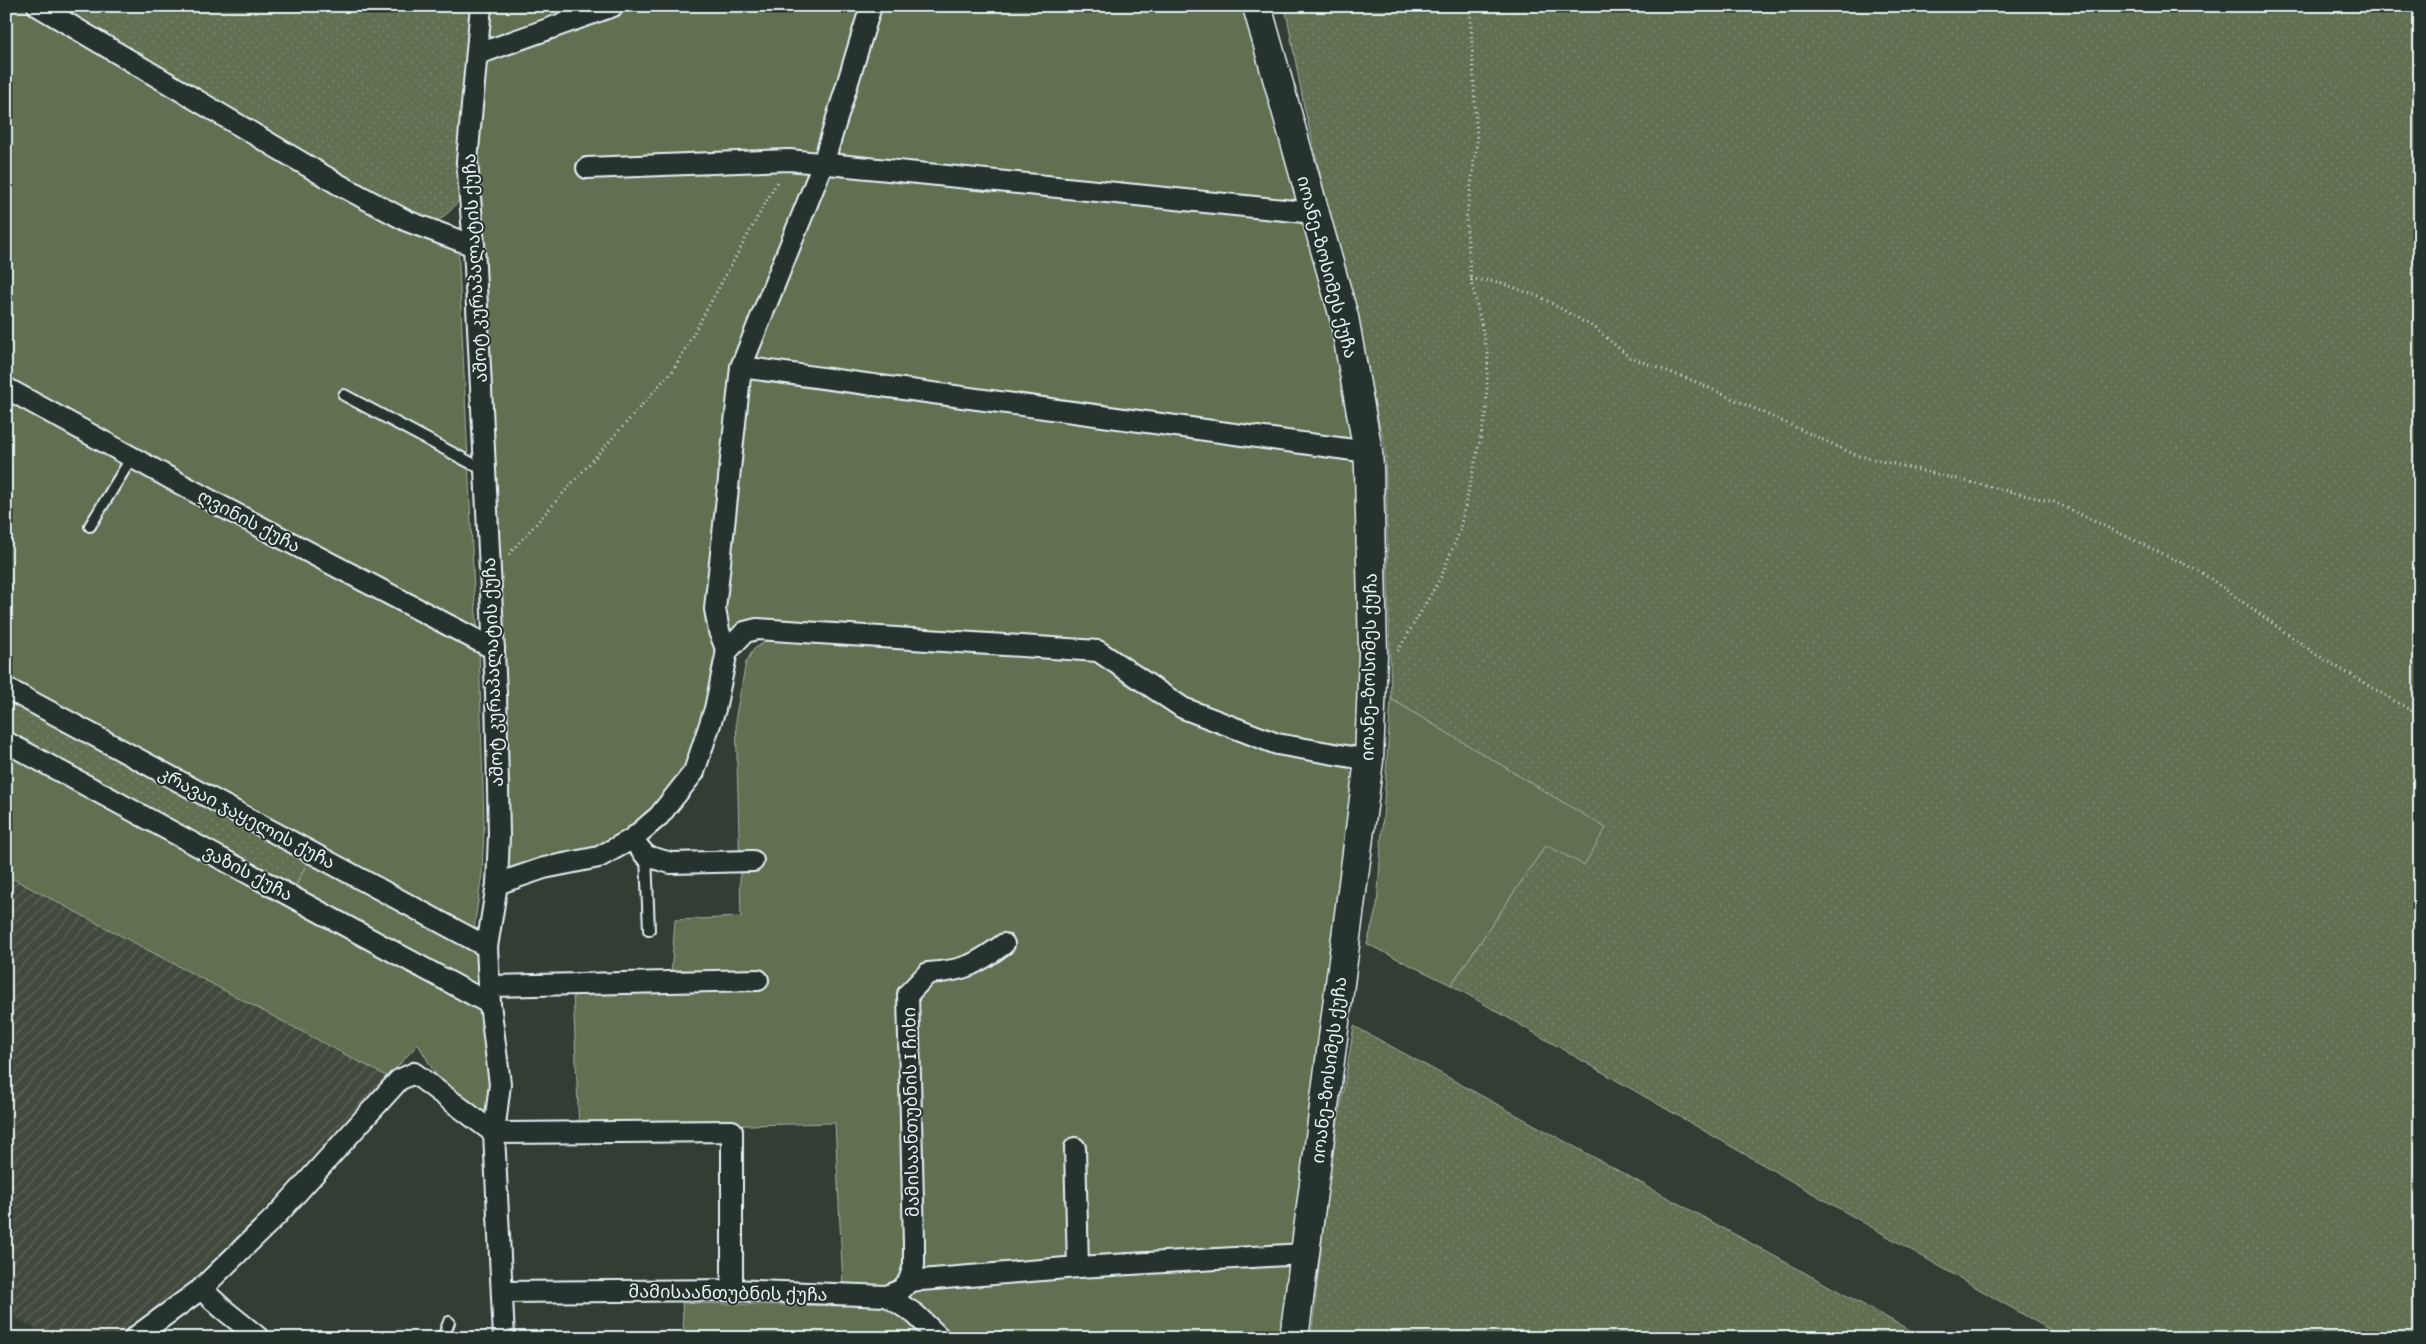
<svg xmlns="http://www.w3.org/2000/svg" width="2426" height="1344" font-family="Itim,'Noto Sans Georgian',sans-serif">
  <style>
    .industrial { fill: url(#industrial-furrows) }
    .grass { fill: url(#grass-dots); stroke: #a4b0a4 }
    .garden { fill: #606f51; stroke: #a4b0a4 }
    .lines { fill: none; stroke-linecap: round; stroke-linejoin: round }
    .lane-casing { stroke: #e8f1f8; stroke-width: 14 }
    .street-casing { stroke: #e8f1f8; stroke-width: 24 }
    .secondary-casing { stroke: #e8f1f8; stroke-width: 31 }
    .path { stroke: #e8f1f8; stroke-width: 3; stroke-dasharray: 1 4; stroke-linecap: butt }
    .lane { stroke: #26332d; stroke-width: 10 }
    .street { stroke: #26332d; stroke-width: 20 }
    .secondary { stroke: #26332d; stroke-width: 28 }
    .labels { text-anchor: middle; stroke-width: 4; stroke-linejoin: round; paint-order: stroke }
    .street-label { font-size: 18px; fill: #e8f1f8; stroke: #26332d }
  </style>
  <defs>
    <pattern id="industrial-furrows" width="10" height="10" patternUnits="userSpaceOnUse" patternTransform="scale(1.25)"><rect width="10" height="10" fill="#43493d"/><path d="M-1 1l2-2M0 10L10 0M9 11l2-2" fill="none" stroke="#5e645a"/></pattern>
    <pattern id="grass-dots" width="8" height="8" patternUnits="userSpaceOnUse" patternTransform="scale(1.25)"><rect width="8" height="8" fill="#606f51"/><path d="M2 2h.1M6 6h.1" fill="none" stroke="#77846b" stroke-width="1.8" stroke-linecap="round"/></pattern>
  </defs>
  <rect width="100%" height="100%" fill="#333d34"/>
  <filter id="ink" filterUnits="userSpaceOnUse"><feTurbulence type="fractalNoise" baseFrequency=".02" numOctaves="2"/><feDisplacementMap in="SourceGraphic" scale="10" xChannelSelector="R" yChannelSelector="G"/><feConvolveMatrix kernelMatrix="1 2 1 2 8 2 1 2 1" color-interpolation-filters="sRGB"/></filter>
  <g filter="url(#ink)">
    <path class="industrial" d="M6,875L388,1077L203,1274L119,1338H56L6,1314Z"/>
    <g class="grass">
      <path d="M38,6H481L468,190L450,211L434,225L407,221Z"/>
      <path d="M1285,6H2420V1338H2064L1451,985L1546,845L1605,828L1391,699L1385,448L1304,106Z"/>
      <path d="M6,688L312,853L291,896L6,742Z"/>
      <path d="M1354,1026L1924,1338H1311L1330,1169Z"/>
    </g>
    <g class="garden">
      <path d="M6,6H26L327,185L458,244L474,590L478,634L6,382Z"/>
      <path d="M481,6H1257L1368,452L1369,760L1183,708L1098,651L757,629L735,641L694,772L632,839L497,884L474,246Z"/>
      <path d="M6,393L479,646L484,826L482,874L473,935L6,684Z"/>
      <path d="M771,638L1089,659L1164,706L1332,762L1346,768L1359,781L1285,1338H684L682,1303L844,1306L835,1123L579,1129L573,992L670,989L675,920L741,917L736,715L746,662L754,649Z"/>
      <path d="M1391,699L1606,828L1584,865L1546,845L1451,985L1367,944L1377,906Z"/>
      <path d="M6,749L408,965L490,1016V1090L487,1116L444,1089L418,1044L388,1077L6,875Z"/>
      <path d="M312,853L487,947L490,1004L291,896Z"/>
    </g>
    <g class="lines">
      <defs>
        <g id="lane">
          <path d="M344,395L484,470"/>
          <path d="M90,526L132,457"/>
          <path d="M646,856L649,930"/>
          <path d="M443,1338L449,1322"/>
        </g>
        <g id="street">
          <path d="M38,6L338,184L407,221L474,246"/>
          <path d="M481,6L467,161L474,246L496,693L499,835L497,884L487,947L490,1004L500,1084L494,1133L504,1338"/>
          <path d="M478,54L613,6"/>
          <path d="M587,168L789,160L1314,213"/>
          <path d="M741,367L1368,452"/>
          <path d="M6,388L217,504L494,649"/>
          <path d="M727,651L719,631L715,609L741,367L823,164L871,6"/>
          <path d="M6,688L487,947"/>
          <path d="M6,742L490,1004"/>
          <path d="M632,839L646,856L671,863L753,861"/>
          <path d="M497,884L544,868L599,857L632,839L659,816L694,772L715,709L727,651L745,632L757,629L1098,651L1183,708L1277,744L1369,760"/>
          <path d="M489,986L758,980"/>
          <path d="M494,1133L732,1131V1290"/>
          <path d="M1075,1148L1078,1267"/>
          <path d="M909,1281L914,1265V1243L908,994L928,973C964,971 975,965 1004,944"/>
          <path d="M201,1289L223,1309L259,1338"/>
          <path d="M502,1292L732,1290L887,1296L915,1314L940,1338"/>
          <path d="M887,1296L901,1290L909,1281L1078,1267L1305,1254"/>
          <path d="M134,1338L201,1289L277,1215L399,1080L414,1073L494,1133"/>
        </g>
        <path id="secondary" d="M1257,6L1344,317L1368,452L1369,468L1373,654L1369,760L1294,1338"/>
      </defs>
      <use href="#lane" class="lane-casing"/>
      <use href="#street" class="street-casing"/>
      <use href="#secondary" class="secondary-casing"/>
      <g class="path">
        <path d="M1471,279L1499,282L1542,298L1595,328L1629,357L1694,381L1856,455L2054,502L2201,572L2317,655L2420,716"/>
        <path d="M509,554L674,369L778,180"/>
        <path d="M1398,651L1441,577L1459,533L1486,414L1488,354L1471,279L1466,219L1477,142L1470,6"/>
      </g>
      <use href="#lane" class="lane"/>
      <use href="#street" class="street"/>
      <use href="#secondary" class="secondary"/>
    </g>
  </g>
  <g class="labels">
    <g class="street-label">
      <text transform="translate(1327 267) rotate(75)" y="6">იოანე-ზოსიმეს ქუჩა</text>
      <text transform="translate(475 268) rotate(-93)" y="6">აშოტ კურაპალატის ქუჩა</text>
      <text transform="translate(249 521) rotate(28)" y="6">ღვინის ქუჩა</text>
      <text transform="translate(1369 667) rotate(-89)" y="6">იოანე-ზოსიმეს ქუჩა</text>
      <text transform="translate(493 672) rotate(-92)" y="6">აშოტ კურაპალატის ქუჩა</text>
      <text transform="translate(247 818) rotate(28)" y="6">კრავაი ჯაყელის ქუჩა</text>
      <text transform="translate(248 873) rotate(28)" y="6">ვაზის ქუჩა</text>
      <text transform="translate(1329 1070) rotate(-83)" y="6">იოანე-ზოსიმეს ქუჩა</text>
      <text transform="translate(911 1112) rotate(-91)" y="6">მამისაანთუბნის I ჩიხი</text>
      <text transform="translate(728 1293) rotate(1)" y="6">მამისაანთუბნის ქუჩა</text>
    </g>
  </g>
  <rect width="2426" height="1344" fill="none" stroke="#26332d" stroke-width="25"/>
  <rect x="12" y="12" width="2401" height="1319" fill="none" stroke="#e8f1f8" stroke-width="2" filter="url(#ink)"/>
</svg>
